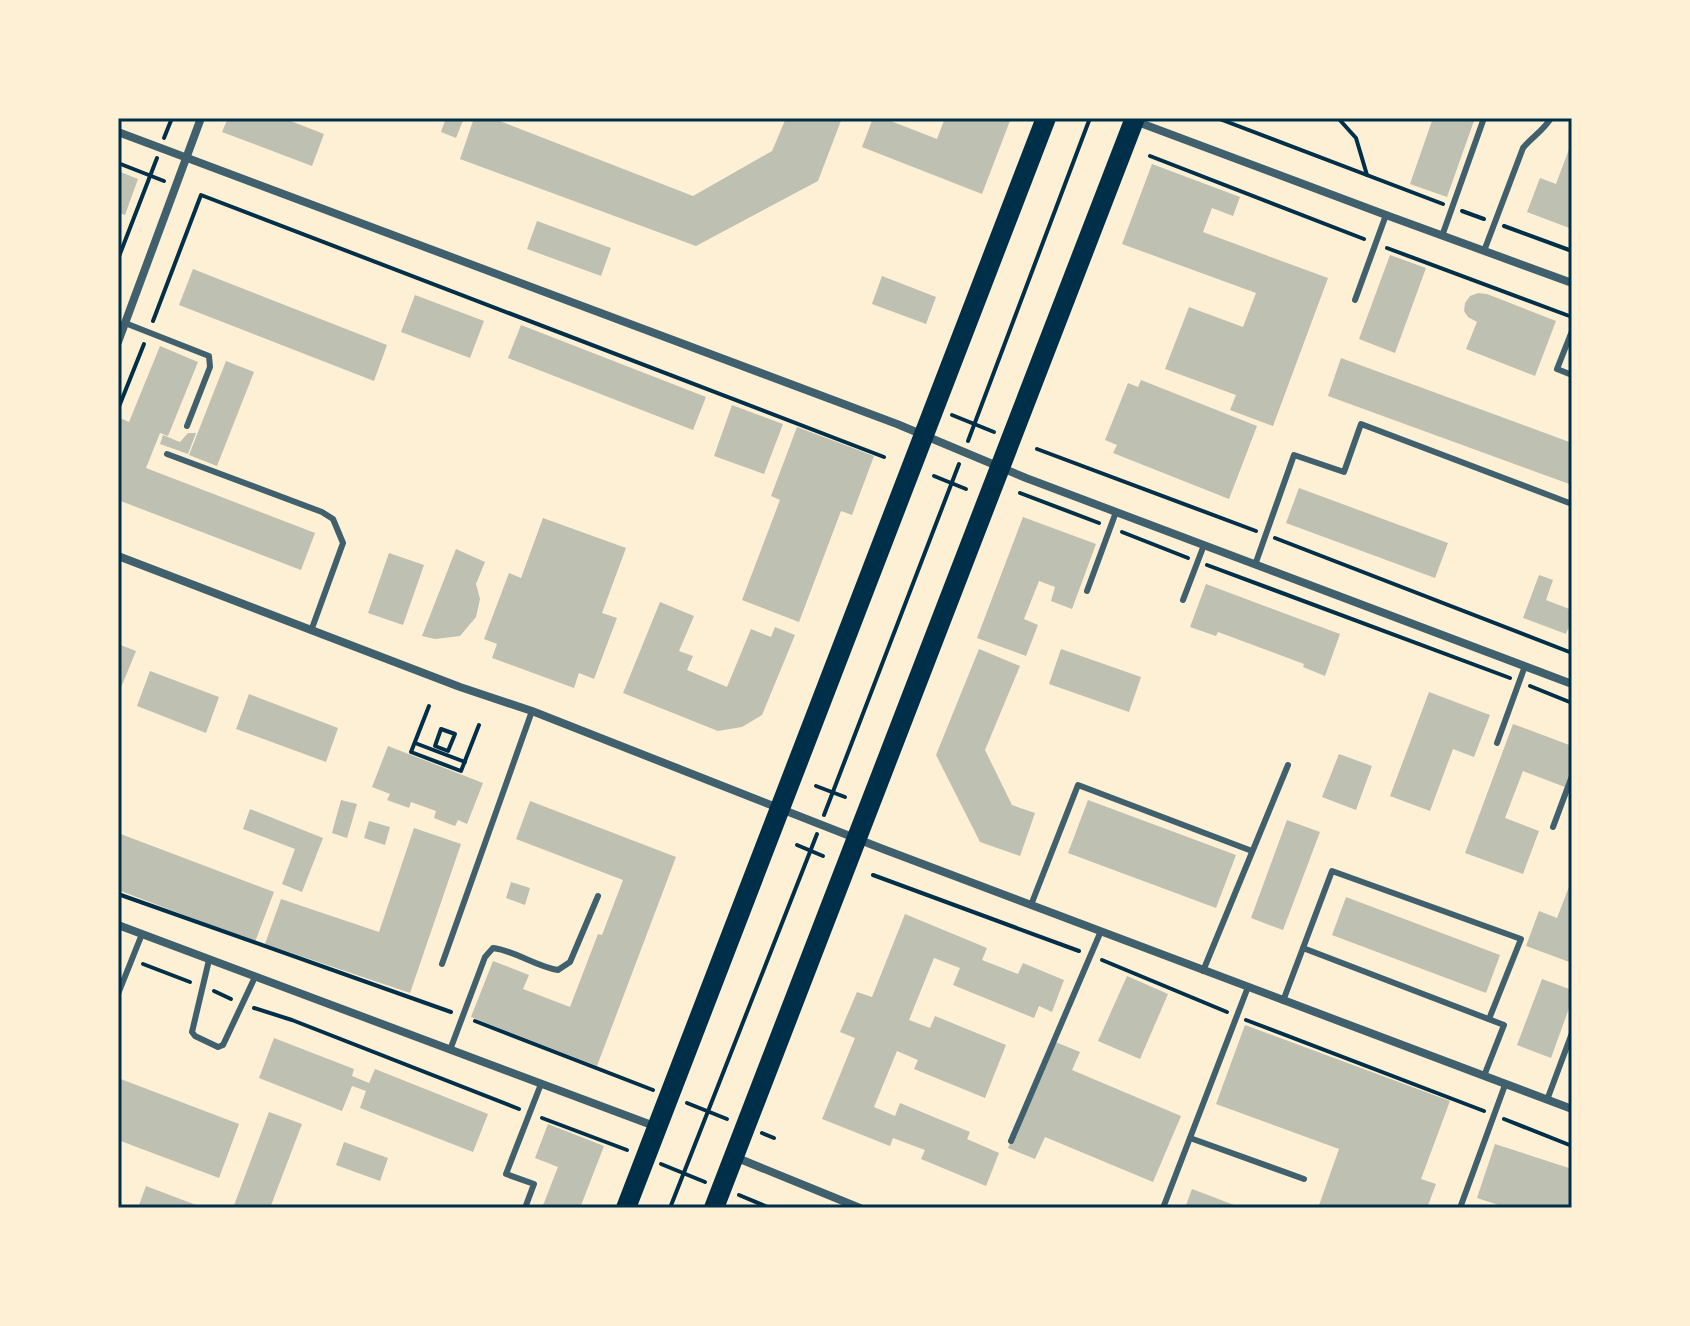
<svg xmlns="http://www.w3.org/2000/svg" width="1690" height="1326" font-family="Inter,sans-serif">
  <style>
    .building { fill: #bec0b2 }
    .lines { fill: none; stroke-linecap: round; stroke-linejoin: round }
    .path { stroke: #003049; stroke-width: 4 }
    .service { stroke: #3f606c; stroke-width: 6 }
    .minor { stroke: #3f606c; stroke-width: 8 }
    .primary { stroke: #003049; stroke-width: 20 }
    .neatline { fill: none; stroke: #003049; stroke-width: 3 }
  </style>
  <rect width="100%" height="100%" fill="#fdf0d5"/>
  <g class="building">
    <path d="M228,118H283L324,134L312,166L222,132Z"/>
    <path d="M446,118H464L456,138L441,132Z"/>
    <path d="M474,118H492L693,196L772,151L786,118H842L818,181L696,246L460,159Z"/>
    <path d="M873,118H883L937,139L945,118H1011L982,194L862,147Z"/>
    <path d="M1433,118H1475L1447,197L1410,184Z"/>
    <path d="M1572,141V229L1527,212L1540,178L1556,184Z"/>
    <path d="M1152,164L1240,197L1233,216L1212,208L1203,232L1328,278L1273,426L1230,410L1236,395L1165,369L1189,307L1243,327L1256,293L1122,244Z"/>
    <path d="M118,171L138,179L125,215L118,212Z"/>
    <path d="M537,221L611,248L601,276L527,249Z"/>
    <path d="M1390,255L1426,268L1395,353L1359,339Z"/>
    <path d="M193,269L387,345L374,381L179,305Z"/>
    <path d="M882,276L936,297L926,324L872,304Z"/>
    <path d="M1478,293L1487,294L1556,321L1535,376L1466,349L1477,322L1468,317L1464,311L1465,303L1470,296Z"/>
    <path d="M415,295L484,321L470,358L401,332Z"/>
    <path d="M521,325L706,397L693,430L508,358Z"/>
    <path d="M160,346L198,362L168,436L160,433L146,468L315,533L301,570L118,500V424L120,418L129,422Z"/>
    <path d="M1341,358L1572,443V485L1328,396Z"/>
    <path d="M226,361L254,372L217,466L189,455Z"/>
    <path d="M1141,380L1257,426L1229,499L1113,453L1117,445L1105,440L1128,383L1138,387Z"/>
    <path d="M732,405L783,424L764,474L714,456Z"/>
    <path d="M797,427L874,456L852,515L841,511L799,622L742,600L780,500L771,496Z"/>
    <path d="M188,433H196L188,454L160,444L163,435L180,442Z"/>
    <path d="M1299,488L1448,543L1435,578L1286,523Z"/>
    <path d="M1023,517L1096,544L1072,609L1051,601L1055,587L1039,581L1024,619L1038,625L1026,656L977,638Z"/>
    <path d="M543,518L626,548L602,613L617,618L594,679L579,673L574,688L492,658L497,644L484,639L509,573L521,578Z"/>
    <path d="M456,549L485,562L476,584L480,599L476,617L460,636L435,639L422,636Z"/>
    <path d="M389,553L424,565L403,625L368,613Z"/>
    <path d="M1539,575L1553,580L1546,600L1572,610V619L1566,634L1523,618Z"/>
    <path d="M1206,584L1340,634L1325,676L1303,667L1304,664L1218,632L1216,636L1190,627Z"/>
    <path d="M660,602L694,616L679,651L693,656L687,670L727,687L751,629L771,637L775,627L795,635L762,715L742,727L718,731L623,693Z"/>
    <path d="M118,644L136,651L120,690L118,689Z"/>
    <path d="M979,649L1020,666L985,750L1012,805L1035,813L1020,856L980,842L936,755Z"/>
    <path d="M1061,649L1141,677L1129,712L1049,684Z"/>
    <path d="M150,671L219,697L206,733L137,706Z"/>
    <path d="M1429,692L1490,715L1474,757L1453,749L1430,811L1390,796Z"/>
    <path d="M249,694L338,728L326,762L236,729Z"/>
    <path d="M1513,724L1572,746V768L1565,787L1523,771L1505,818L1539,831L1523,874L1465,853Z"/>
    <path d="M388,746L483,783L467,824L458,820L455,826L434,818L436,811L411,802L409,808L387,800L390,794L372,787Z"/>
    <path d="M1339,754L1372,766L1356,810L1322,797Z"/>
    <path d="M341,800L357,804L347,838L332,833Z"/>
    <path d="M1088,800L1236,855L1216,908L1068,853Z"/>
    <path d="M530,801L676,857L597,1066L471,1017L493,961L529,975L523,989L570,1007L598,934L602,935L623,880L516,839Z"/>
    <path d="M250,809L323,838L302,892L282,884L295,849L243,829Z"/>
    <path d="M1287,820L1320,832L1283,930L1251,918Z"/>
    <path d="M369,821L390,827L385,845L364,838Z"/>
    <path d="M414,828L461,844L410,993L265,944L281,899L379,932Z"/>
    <path d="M118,833L274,892L255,942L118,890Z"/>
    <path d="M1572,879V963L1526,946L1539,911L1557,918Z"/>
    <path d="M511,882L530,888L525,905L506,898Z"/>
    <path d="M1346,897L1500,955L1486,993L1332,935Z"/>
    <path d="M905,914L987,948L982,960L1018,974L1023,963L1064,980L1052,1012L1039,1006L1034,1018L953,985L960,968L934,958L909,1020L930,1028L935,1016L1006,1045L985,1098L914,1069L918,1060L897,1051L874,1107L895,1116L900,1103L970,1132L967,1139L999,1153L986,1186L921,1159L925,1150L893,1138L890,1146L822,1119L855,1038L840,1032L857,992L872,997Z"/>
    <path d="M1127,976L1168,994L1140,1059L1098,1041Z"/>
    <path d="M1542,979L1572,990V1000L1551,1058L1517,1045Z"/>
    <path d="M1245,1025L1450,1101L1421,1179L1436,1184L1427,1208H1318L1339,1149L1216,1104Z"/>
    <path d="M274,1038L354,1069L352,1076L369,1083L375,1069L488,1114L473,1152L360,1108L366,1091L352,1086L342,1111L259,1078Z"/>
    <path d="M1053,1041L1080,1052L1072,1070L1181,1116L1153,1182L1045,1137L1035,1159L1008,1148Z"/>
    <path d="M118,1078L239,1124L219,1178L118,1140Z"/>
    <path d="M269,1112L302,1124L270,1208H233Z"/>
    <path d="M548,1124L604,1146L580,1208H542L558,1167L535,1158Z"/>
    <path d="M344,1142L388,1158L380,1181L336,1165Z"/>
    <path d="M1495,1144L1572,1169V1208H1508L1477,1198Z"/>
    <path d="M146,1186L204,1208H138Z"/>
    <path d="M1192,1189L1242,1208H1185Z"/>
  </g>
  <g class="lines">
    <g class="path">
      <path d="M1217,118L1443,204"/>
      <path d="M1338,118L1356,138L1367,175"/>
      <path d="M164,138L172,118"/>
      <path d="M1150,156L1364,239"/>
      <path d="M118,163L164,181"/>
      <path d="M1462,211L1484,219"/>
      <path d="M1504,226L1572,251"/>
      <path d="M1387,248L1572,317"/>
      <path d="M118,259L157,158"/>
      <path d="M153,321L201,195L884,457"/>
      <path d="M118,409L144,344"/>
      <path d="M952,415L994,432"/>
      <path d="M968,441L1090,118"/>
      <path d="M1037,449L1256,531"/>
      <path d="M934,476L966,489"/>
      <path d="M1020,493L1099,523"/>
      <path d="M1122,532L1188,558"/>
      <path d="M1275,538L1572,653"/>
      <path d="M1207,565L1510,678"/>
      <path d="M1530,686L1572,703"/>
      <path d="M429,706L411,752L461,771L479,725"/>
      <path d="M441,729L455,734L448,751L435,746Z"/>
      <path d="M415,743L465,762"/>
      <path d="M816,786L845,797"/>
      <path d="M824,815L959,464"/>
      <path d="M797,845L823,856"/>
      <path d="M873,875L1079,951"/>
      <path d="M118,894L451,1012"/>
      <path d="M1102,960L1227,1012"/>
      <path d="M143,964L190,982"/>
      <path d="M214,991L231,999"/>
      <path d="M254,1008L292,1020L519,1109"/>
      <path d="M1246,1020L1484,1111"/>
      <path d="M475,1021L653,1090"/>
      <path d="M687,1103L727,1119"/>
      <path d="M542,1118L627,1150"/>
      <path d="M1504,1119L1572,1146"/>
      <path d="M762,1133L774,1138"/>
      <path d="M661,1164L705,1182"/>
      <path d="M739,1195L770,1208"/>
      <path d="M670,1208L817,834"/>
    </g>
    <g class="service">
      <path d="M1442,236L1484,118"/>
      <path d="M1484,251L1523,148C1532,137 1544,130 1551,118"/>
      <path d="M1355,300L1386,215"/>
      <path d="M125,323L209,356L210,367L187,426"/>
      <path d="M1572,331L1557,369L1572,375"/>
      <path d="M167,454L322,512L333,519L343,543L311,631"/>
      <path d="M1255,565L1294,455L1344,472L1361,424L1572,504"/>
      <path d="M1087,591L1116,512"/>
      <path d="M1183,600L1204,545"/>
      <path d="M1497,743L1525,666"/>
      <path d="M1553,827L1572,776"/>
      <path d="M1031,905L1078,785L1252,851"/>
      <path d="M1303,948L1332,871L1521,939L1489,1019"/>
      <path d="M209,960L192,1032L195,1036L218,1047L223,1045L255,977"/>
      <path d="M442,964L532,711"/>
      <path d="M1203,971L1288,765"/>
      <path d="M118,994L142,934"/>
      <path d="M1283,1001L1303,948L1504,1025L1484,1076"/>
      <path d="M450,1050L485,957L493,948C516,951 535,966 558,970L570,962L598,896"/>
      <path d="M1547,1100L1572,1033"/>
      <path d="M1190,1138L1304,1179"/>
      <path d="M1011,1141L1101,931"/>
      <path d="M525,1208L534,1184L506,1174L541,1084"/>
      <path d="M1163,1208L1248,987"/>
      <path d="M1460,1208L1505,1085"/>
    </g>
    <g class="minor">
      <path d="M1135,121L1386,215L1572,283"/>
      <path d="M118,132L897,424L1026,478L1572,684"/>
      <path d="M118,342L201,118"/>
      <path d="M118,556L460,687L532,711L883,849L1572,1109"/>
      <path d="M118,925L657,1127"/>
      <path d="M735,1157L860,1208"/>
    </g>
    <g class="primary">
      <path d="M626,1208L1046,118"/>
      <path d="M714,1208L1135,118"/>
    </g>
  </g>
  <rect width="1690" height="1326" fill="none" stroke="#fdf0d5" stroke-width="240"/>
  <rect x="120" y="120" width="1450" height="1086" class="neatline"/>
</svg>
